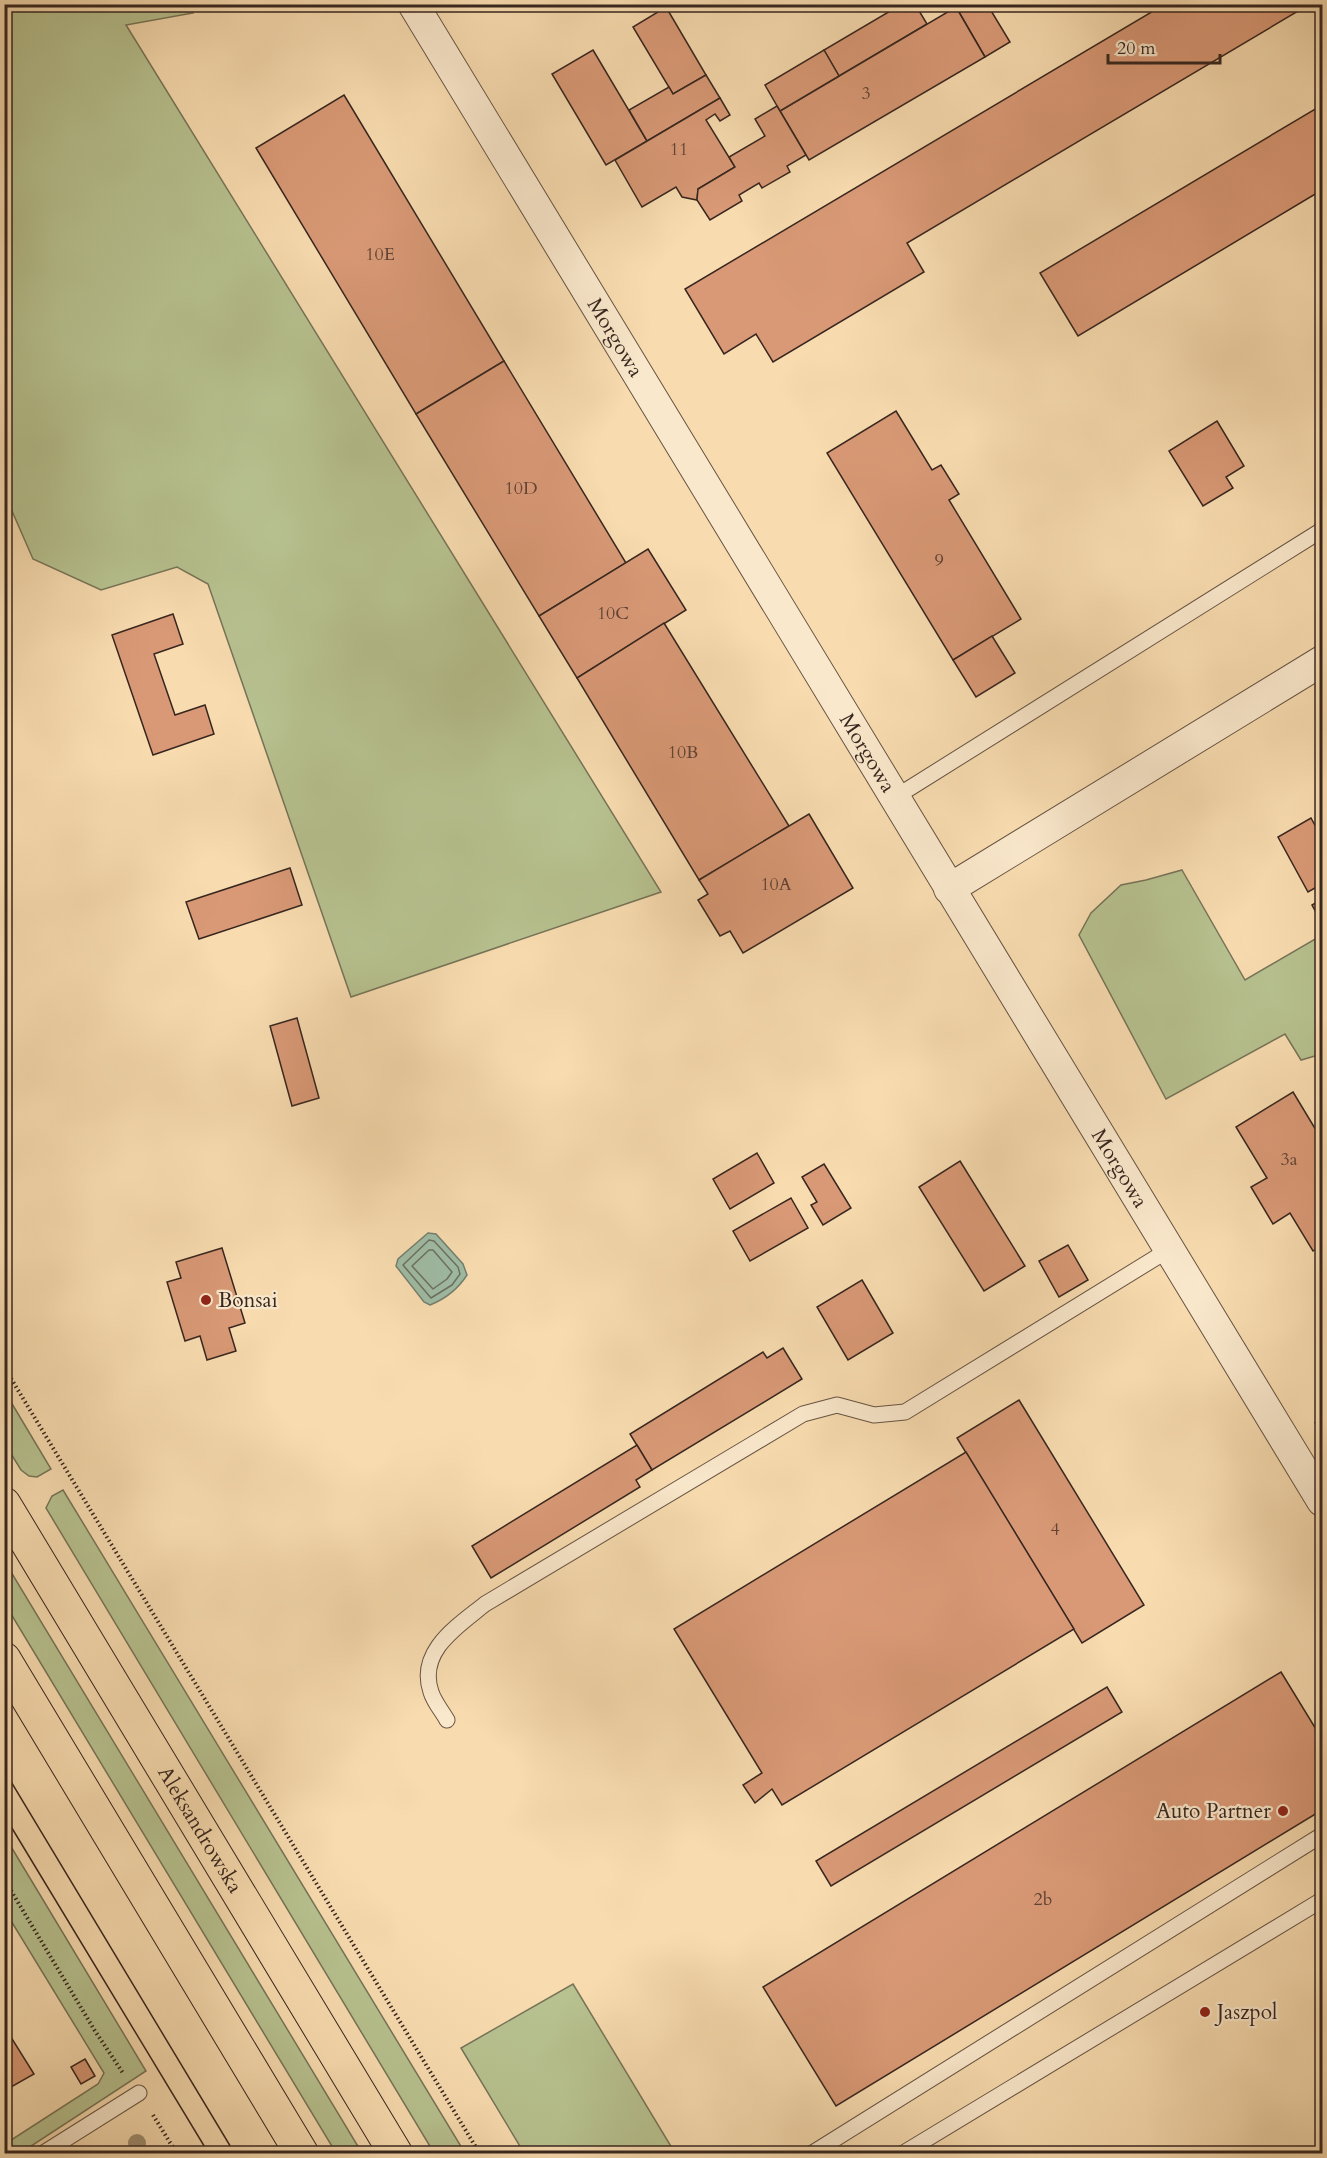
<svg xmlns="http://www.w3.org/2000/svg" width="1327" height="2158" font-family="Cardo,serif">
  <style>
    .green { fill: #b7c290; stroke: #777458; stroke-width: 1.5 }
    .water { fill: #9fbca5; stroke: #75806f; stroke-width: 1.5 }
    .lines { fill: none; stroke-linecap: round; stroke-linejoin: round }
    .shore { stroke: #6b7162; stroke-width: 1.5 }
    .building { fill: #d99976; stroke: #37261f; stroke-width: 1.5 }
    .lane-casing { stroke: #675443; stroke-width: 17 }
    .street-casing { stroke: #675443; stroke-width: 32 }
    .primary-casing { stroke: #37261f; stroke-width: 35 }
    .path { stroke: #37261f; stroke-width: 4; stroke-dasharray: 1.5 3; stroke-linecap: butt }
    .lane { stroke: #fae8cc; stroke-width: 15 }
    .street { stroke: #fae8cc; stroke-width: 30 }
    .primary { stroke: #f8dcb0; stroke-width: 33 }
    .tram { stroke: #37261f; stroke-width: 1.5 }
    .tree { fill: #9f8d70 }
    .poi-dot { fill: #8f2418; stroke: #fae8cc; stroke-width: 2 }
    .labels { text-anchor: middle; stroke-width: 4.5; stroke-linejoin: round; paint-order: stroke }
    .number-label { font-size: 18px; fill: #604335 }
    .street-label { font-size: 21px; fill: #37261f; stroke: #fae8cc }
    .poi-label { font-size: 21px; fill: #37261f; stroke: #fae8cc; text-anchor: start }
  </style>
  <rect width="100%" height="100%" fill="#f8dcb0"/>
  <filter id="stains"><feTurbulence type="fractalNoise" baseFrequency=".00333" numOctaves="4"/><feColorMatrix values="0 0 0 0 .2 0 0 0 0 .09 0 0 0 0 .02 0 0 0 .5 -.17"/></filter>
  <radialGradient id="worn" r=".72"><stop offset=".6" stop-color="#630" stop-opacity="0"/><stop offset="1" stop-color="#630" stop-opacity=".3"/></radialGradient>
  <g class="green">
    <path d="M4,5H189L193,13L126,25L661,892L351,997L208,584L177,567L101,590L33,559L5,495Z"/>
    <path d="M1182,870L1245,980L1322,935V1054L1301,1060L1285,1034L1166,1099L1079,935L1091,913L1121,885L1146,880Z"/>
    <path d="M5,1392L51,1469L37,1477L29,1476L21,1470L5,1444Z"/>
    <path d="M63,1490L465,2153H434L46,1508L52,1496Z"/>
    <path d="M4,1562H5L362,2153H336L5,1604Z"/>
    <path d="M4,1835L146,2071L19,2154L5,2153V2144L98,2084L104,2073L5,1911Z"/>
    <path d="M573,1984L675,2153H524L461,2048Z"/>
  </g>
  <path class="water" d="M428,1233L436,1234L463,1264L467,1275C458,1289 445,1299 430,1305L424,1302L396,1266L398,1259Z"/>
  <g class="lines">
    <g class="shore">
      <path d="M429,1240L434,1241L458,1267L460,1274L452,1285L431,1298L403,1265Z"/>
      <path d="M429,1250H433L452,1272L447,1279L433,1289L412,1266Z"/>
    </g>
  </g>
  <g class="building">
    <path d="M902,4H915L927,24L839,76L824,50Z"/>
    <path d="M960,4H987L1010,42L985,57L956,7Z"/>
    <path d="M1165,4H1310L907,243L924,272L773,362L756,334L724,354L685,289Z"/>
    <path d="M666,7L706,75L673,94L633,27Z"/>
    <path d="M956,7L985,57L809,160L780,111Z"/>
    <path d="M593,50L647,141L606,165L552,74Z"/>
    <path d="M824,50L839,76L780,111L765,85Z"/>
    <path d="M706,75L720,98L647,141L629,110L669,87L673,94Z"/>
    <path d="M344,95L504,361L416,414L256,148Z"/>
    <path d="M720,98L730,115L720,121L715,114L706,120L735,167L698,189L697,200L682,197L676,187L642,207L615,160Z"/>
    <path d="M1322,105V190L1078,336L1040,273Z"/>
    <path d="M777,106L806,155L787,166L790,172L762,188L759,183L739,195L742,201L710,220L697,200L698,189L735,167L729,157L765,136L755,119Z"/>
    <path d="M504,361L626,563L539,616L416,414Z"/>
    <path d="M896,411L932,470L941,465L959,494L949,500L1021,619L953,660L827,453Z"/>
    <path d="M1217,421L1244,466L1226,477L1233,488L1203,506L1169,451Z"/>
    <path d="M648,549L686,610L577,678L539,616Z"/>
    <path d="M173,614L183,644L154,654L175,715L205,705L214,734L153,755L112,635Z"/>
    <path d="M664,623L789,826L699,880L577,678Z"/>
    <path d="M992,636L1015,673L976,697L953,660Z"/>
    <path d="M809,814L853,888L743,953L730,931L720,936L698,900L708,894L699,880Z"/>
    <path d="M1311,818L1322,838V884L1308,892L1278,837Z"/>
    <path d="M290,868L302,905L199,939L186,902Z"/>
    <path d="M1322,899V923L1312,905Z"/>
    <path d="M297,1018L319,1098L292,1106L270,1026Z"/>
    <path d="M1293,1092L1322,1140V1245L1313,1251L1290,1213L1273,1224L1251,1187L1267,1178L1236,1127Z"/>
    <path d="M757,1153L774,1183L730,1209L713,1179Z"/>
    <path d="M960,1161L1025,1266L984,1291L919,1187Z"/>
    <path d="M824,1164L851,1208L823,1225L811,1205L817,1202L802,1177Z"/>
    <path d="M791,1198L808,1228L750,1261L733,1231Z"/>
    <path d="M1068,1245L1088,1280L1059,1297L1039,1261Z"/>
    <path d="M222,1248L245,1323L229,1328L236,1351L207,1360L200,1336L185,1341L167,1282L181,1278L176,1262Z"/>
    <path d="M862,1280L893,1333L848,1360L817,1307Z"/>
    <path d="M783,1348L802,1379L652,1470L630,1434L763,1352L767,1358Z"/>
    <path d="M1019,1400L1144,1605L1082,1643L957,1438Z"/>
    <path d="M637,1445L652,1470L636,1480L640,1487L491,1578L472,1546Z"/>
    <path d="M966,1452L1074,1629L782,1805L772,1789L755,1803L743,1785L762,1773L674,1629Z"/>
    <path d="M1281,1672L1322,1739V1810L836,2106L763,1987Z"/>
    <path d="M1107,1687L1122,1712L831,1886L816,1861Z"/>
    <path d="M4,2026L34,2074L4,2091Z"/>
    <path d="M85,2059L95,2076L81,2084L71,2067Z"/>
  </g>
  <g class="lines">
    <defs>
      <g id="lane">
        <path d="M894,798L1322,530"/>
        <path d="M447,1720C442,1711 434,1702 431,1692C417,1651 458,1626 485,1604L803,1414L837,1405L874,1415L905,1412L1170,1249"/>
        <path d="M42,2154L139,2093"/>
        <path d="M811,2154L1322,1835"/>
        <path d="M902,2154L1322,1900"/>
      </g>
      <g id="street">
        <path id="s1" d="M413,4L1322,1501"/>
        <path d="M949,889L1322,661"/>
      </g>
      <g id="primary">
        <path id="s2" d="M4,1504L396,2154"/>
        <path d="M4,1659L302,2154"/>
      </g>
    </defs>
    <use href="#lane" class="lane-casing"/>
    <use href="#street" class="street-casing"/>
    <use href="#primary" class="primary-casing"/>
    <g class="path">
      <path d="M4,1367L480,2154"/>
      <path d="M1315,1424L1322,1420"/>
      <path d="M4,1879L95,2031L123,2073"/>
      <path d="M153,2115L177,2154"/>
    </g>
    <use href="#lane" class="lane"/>
    <use href="#street" class="street"/>
    <use href="#primary" class="primary"/>
    <g class="tram">
      <path d="M4,1770L235,2154"/>
      <path d="M4,1815L209,2154"/>
    </g>
  </g>
  <circle class="tree" cx="137" cy="2143" r="9"/>
  <g class="poi-dot">
    <circle cx="206" cy="1300" r="6"/>
    <circle cx="1283" cy="1811" r="6"/>
    <circle cx="1205" cy="2012" r="6"/>
  </g>
  <g class="labels">
    <g class="number-label">
      <text x="866" y="99">3</text>
      <text x="679" y="155">11</text>
      <text x="380" y="260">10E</text>
      <text x="521" y="494">10D</text>
      <text x="939" y="566">9</text>
      <text x="613" y="619">10C</text>
      <text x="683" y="758">10B</text>
      <text x="776" y="890">10A</text>
      <text x="1289" y="1165">3a</text>
      <text x="1055" y="1535">4</text>
      <text x="1043" y="1905">2b</text>
    </g>
    <g class="street-label">
      <text dy="7" stroke="none"><textPath href="#s1" startOffset="390">Morgowa</textPath></text>
      <text dy="7" stroke="none"><textPath href="#s1" startOffset="876">Morgowa</textPath></text>
      <text dy="7" stroke="none"><textPath href="#s1" startOffset="1362">Morgowa</textPath></text>
      <text dy="7" stroke="none"><textPath href="#s2" startOffset="380">Aleksandrowska</textPath></text>
    </g>
    <g class="poi-label">
      <text x="218" y="1307">Bonsai</text>
      <text x="1271" y="1818" text-anchor="end">Auto Partner</text>
      <text x="1217" y="2019">Jaszpol</text>
    </g>
  </g>
  <rect width="1327" height="2158" fill="none" stroke="#f8dcb0" stroke-width="24"/>
  <rect x="6" y="6" width="1315" height="2146" fill="none" stroke="#37261f" stroke-width="3"/>
  <rect x="12" y="12" width="1303" height="2134" fill="none" stroke="#37261f" stroke-width="1.5"/>
  <path d="M1108 54v9h112v-9" fill="none" stroke="#37261f" stroke-width="3"/>
  <text x="1117" y="54" font-size="18" fill="#37261f" stroke="#fae8cc" stroke-width="4.5" paint-order="stroke">20 m</text>
  <rect width="100%" height="100%" filter="url(#stains)"/>
  <rect width="100%" height="100%" fill="url(#worn)"/>
</svg>
